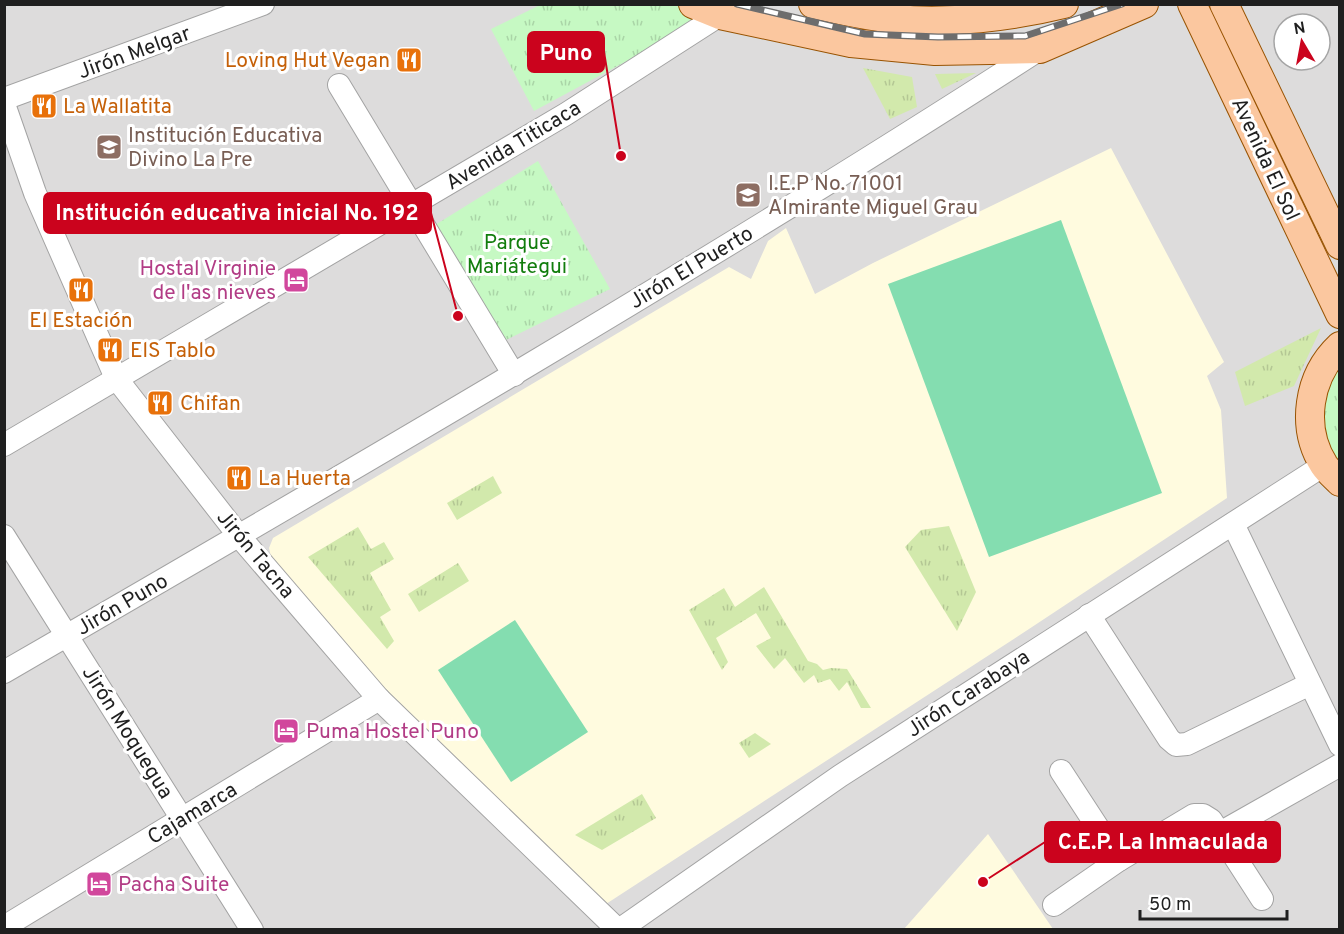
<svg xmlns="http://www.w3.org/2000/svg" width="1344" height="934" font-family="Overpass,sans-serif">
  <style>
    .residential { fill: #dddcdc; fill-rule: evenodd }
    .education { fill: #fffbdf }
    .grass { fill: url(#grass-tufts) }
    .park { fill: url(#park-tufts) }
    .pitch { fill: #84ddb0 }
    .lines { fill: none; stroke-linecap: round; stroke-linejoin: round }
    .minor-casing { stroke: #a3a3a3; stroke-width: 24 }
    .major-casing { stroke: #985302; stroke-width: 30 }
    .minor { stroke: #fff; stroke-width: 22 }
    .major { stroke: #fbc79f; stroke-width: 28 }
    .rail-casing { stroke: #6d6d6d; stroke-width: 7 }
    .rail { stroke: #fff; stroke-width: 4.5; stroke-dasharray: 14; stroke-linecap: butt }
    .labels { text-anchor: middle; stroke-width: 6; stroke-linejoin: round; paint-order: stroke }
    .street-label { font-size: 21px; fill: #1f1f1f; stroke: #fff }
    .food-label { font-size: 21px; fill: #c56008; stroke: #fff; text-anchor: start }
    .education-label { font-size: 21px; fill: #785e54; stroke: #fff; text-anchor: start }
    .park-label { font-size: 21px; fill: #127d0d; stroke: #fff }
    .hotel-label { font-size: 21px; fill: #b23c85; stroke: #fff; text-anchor: start }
    .leader { fill: none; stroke: #cb031d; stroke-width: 2 }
    .callout-dot { fill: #cb031d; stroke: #fff; stroke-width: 2 }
    .callout { fill: #cb031d; stroke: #cb031d; stroke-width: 2 }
    .callout-label { font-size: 22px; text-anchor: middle; font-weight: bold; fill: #fff }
  </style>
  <defs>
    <pattern id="grass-tufts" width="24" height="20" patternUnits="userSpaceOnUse" patternTransform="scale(1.5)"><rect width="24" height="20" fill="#d2e9ac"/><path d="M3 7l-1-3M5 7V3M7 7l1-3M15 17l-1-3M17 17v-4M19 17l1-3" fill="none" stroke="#b4c794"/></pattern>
    <pattern id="park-tufts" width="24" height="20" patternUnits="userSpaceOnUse" patternTransform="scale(1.5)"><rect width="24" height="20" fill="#c6f9c3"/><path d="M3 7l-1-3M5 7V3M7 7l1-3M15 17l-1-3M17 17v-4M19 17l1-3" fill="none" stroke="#aad5a7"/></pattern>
  </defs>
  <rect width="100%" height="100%" fill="#f0ebe5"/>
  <path class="residential" d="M5,5H1339V929H5ZM1284,24H1320V60H1284Z"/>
  <g class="education">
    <path d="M1111,148L1224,362L1207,376L1221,410L1227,498L1029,629L606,904L386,700L272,561L269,548L273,538L729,267L751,279L768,241L786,228L815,294L873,263Z"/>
    <path d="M988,834L1053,929H904Z"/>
  </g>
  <g class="grass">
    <path d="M863,68L912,77L917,107L890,119Z"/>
    <path d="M976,73L942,89L935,74Z"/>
    <path d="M1321,328L1294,386L1245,406L1235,372Z"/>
    <path d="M493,476L502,493L457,520L447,503Z"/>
    <path d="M949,526L976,592L957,631L905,547L921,530Z"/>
    <path d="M358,527L371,549L384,542L394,559L370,573L391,610L380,617L394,641L387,649L308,557Z"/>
    <path d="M458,563L469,581L419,612L408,594Z"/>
    <path d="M764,587L808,661L817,664L823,670L831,668L847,669L871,708H861L847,682L839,691L830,679L818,683L814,675L804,683L785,658L774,669L756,646L771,638L756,613L716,638L728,662L722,670L689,610L724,588L735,607Z"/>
    <path d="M755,733L771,744L749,758L739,743Z"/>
    <path d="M642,794L656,818L602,850L575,835Z"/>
  </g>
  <g class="park">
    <path d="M540,5H683L714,14L534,111L491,29Z"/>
    <path d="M538,161L610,289L498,344L427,230Z"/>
    <path d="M1339,361V464C1326,447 1317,413 1324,391C1327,381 1335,371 1339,361Z"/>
  </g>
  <g class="pitch">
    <path d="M1061,220L1162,493L989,557L888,284Z"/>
    <path d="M515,620L588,732L511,782L438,670Z"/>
  </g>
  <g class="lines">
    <defs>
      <g id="minor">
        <path d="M339,85L514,375"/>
        <path d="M4,99L263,4"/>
        <path d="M4,104L35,193L116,378L239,536L379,699L618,930"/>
        <path d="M4,445L566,114L720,15L751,4"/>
        <path d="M1233,524L1340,745"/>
        <path d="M4,536L252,930"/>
        <path d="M1089,615L1169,739L1176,745L1187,744L1310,684"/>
        <path d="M4,672C353,470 701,268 1040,49"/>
        <path d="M1061,771L1119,860"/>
        <path d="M1220,833L1340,765"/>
        <path d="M1054,905L1119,860L1194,815H1203L1211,820L1262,899"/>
        <path d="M4,927L379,699"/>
        <path d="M619,930L840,776L1324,465"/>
      </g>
      <g id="major">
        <path d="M693,4L720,15L851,43L935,51L1040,49L1144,4"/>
        <path d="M813,4C839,10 867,16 895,19C949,24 1011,17 1064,4"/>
        <path d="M1192,4L1340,314"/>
        <path d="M1224,4L1340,245"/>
        <path d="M1340,346C1308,376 1300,427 1324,465C1328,471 1335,477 1340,482"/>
      </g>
    </defs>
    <use href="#minor" class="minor-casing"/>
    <use href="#major" class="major-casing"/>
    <use href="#minor" class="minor"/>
    <use href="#major" class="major"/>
    <defs>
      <path id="rail" d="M737,4L865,34L938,37L1025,36L1122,4"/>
    </defs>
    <use href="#rail" class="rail-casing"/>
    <use href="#rail" class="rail"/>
  </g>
  <defs>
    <symbol id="restaurant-square" viewBox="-11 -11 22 22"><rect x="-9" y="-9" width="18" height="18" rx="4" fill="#e8710a" stroke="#fff"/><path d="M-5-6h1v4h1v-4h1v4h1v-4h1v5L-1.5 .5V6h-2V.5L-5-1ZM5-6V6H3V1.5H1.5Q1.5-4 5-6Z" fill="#fff"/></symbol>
    <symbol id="school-square" viewBox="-11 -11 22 22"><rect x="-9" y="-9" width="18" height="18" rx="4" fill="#8d6e63" stroke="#fff"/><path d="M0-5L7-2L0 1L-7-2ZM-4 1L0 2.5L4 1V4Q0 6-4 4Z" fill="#fff"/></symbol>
    <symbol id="hotel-square" viewBox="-11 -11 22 22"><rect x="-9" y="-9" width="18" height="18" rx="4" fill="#d1479c" stroke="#fff"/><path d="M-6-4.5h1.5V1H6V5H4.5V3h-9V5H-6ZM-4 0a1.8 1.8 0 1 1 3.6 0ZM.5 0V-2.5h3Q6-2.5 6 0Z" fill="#fff"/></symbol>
  </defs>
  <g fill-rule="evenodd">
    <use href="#restaurant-square" x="394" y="45" width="30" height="30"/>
    <use href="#restaurant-square" x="29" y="91" width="30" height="30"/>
    <use href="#school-square" x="94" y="132" width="30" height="30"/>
    <use href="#school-square" x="733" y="180" width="30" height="30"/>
    <use href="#hotel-square" x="281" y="265" width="30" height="30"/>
    <use href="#restaurant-square" x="66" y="275" width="30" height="30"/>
    <use href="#restaurant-square" x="95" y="335" width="30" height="30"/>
    <use href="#restaurant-square" x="145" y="388" width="30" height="30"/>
    <use href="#restaurant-square" x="224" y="463" width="30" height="30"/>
    <use href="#hotel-square" x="271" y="716" width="30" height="30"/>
    <use href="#hotel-square" x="84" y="869" width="30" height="30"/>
  </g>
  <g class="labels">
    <g class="street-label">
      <text transform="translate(134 52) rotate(-20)" y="7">Jirón Melgar</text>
      <text transform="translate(513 145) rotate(-31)" y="7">Avenida Titicaca</text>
      <text transform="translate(1266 159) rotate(65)" y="7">Avenida El Sol</text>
      <text transform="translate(691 267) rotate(-31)" y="7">Jirón El Puerto</text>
      <text transform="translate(256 554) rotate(50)" y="7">Jirón Tacna</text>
      <text transform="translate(122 604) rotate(-30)" y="7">Jirón Puno</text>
      <text transform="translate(968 693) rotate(-33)" y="7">Jirón Carabaya</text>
      <text transform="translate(128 732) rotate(58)" y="7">Jirón Moquegua</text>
      <text transform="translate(192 813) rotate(-31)" y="7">Cajamarca</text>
    </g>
    <g class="food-label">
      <text x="390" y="67" text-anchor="end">Loving Hut Vegan</text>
      <text x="63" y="113">La Wallatita</text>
      <text x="81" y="327" text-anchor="middle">El Estación</text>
      <text x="130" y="357">ElS Tablo</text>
      <text x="180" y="410">Chifan</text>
      <text x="258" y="485">La Huerta</text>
    </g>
    <g class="education-label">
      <text x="128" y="142">Institución Educativa<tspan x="128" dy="24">Divino La Pre</tspan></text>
      <text x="768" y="190">I.E.P No. 71001<tspan x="768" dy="24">Almirante Miguel Grau</tspan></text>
    </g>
    <g class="park-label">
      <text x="517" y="249">Parque<tspan x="517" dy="24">Mariátegui</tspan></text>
    </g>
    <g class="hotel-label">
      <text x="276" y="275" text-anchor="end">Hostal Virginie<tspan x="276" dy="24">de l'as nieves</tspan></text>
      <text x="306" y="738">Puma Hostel Puno</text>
      <text x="118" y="891">Pacha Suite</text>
    </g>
  </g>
  <path class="leader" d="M621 156L604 52M458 316L431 213M983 882L1045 842"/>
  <g class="callout-dot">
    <circle cx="621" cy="156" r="6"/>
    <circle cx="458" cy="316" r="6"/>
    <circle cx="983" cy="882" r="6"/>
  </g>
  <g class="callout">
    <rect x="528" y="32" width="76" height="40" rx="6"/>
    <rect x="44" y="193" width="387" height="40" rx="6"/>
    <rect x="1045" y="822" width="235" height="40" rx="6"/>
  </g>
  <g class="callout-label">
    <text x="566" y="60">Puno</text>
    <text x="237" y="220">Institución educativa inicial No. 192</text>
    <text x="1163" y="849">C.E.P. La Inmaculada</text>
  </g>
  <rect width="1344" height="934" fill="none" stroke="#1f1f1f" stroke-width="12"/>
  <g transform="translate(1302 42) rotate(350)"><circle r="28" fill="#ffffff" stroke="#a5a5a5" stroke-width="1.5"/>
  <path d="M0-4.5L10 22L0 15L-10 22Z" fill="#cb031d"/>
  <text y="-9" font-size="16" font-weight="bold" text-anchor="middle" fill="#1f1f1f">N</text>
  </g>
  <path d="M1140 910v9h147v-9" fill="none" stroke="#1f1f1f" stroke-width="3"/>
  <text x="1149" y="910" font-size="18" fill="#1f1f1f" stroke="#ffffff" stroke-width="4.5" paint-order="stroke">50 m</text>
</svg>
